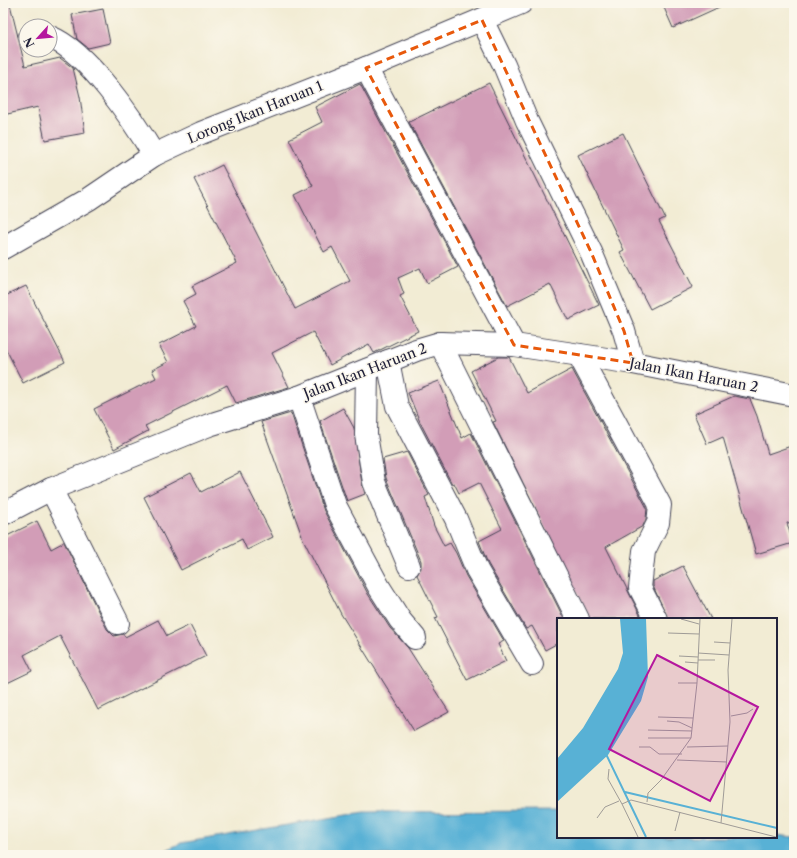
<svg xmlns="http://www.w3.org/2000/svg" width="797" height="858" font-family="'Libre Caslon Text',serif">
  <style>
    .water { fill: #58b1d5; stroke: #3d6a88 }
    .building { fill: #d29db7 }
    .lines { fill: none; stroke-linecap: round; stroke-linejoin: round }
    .minor-casing { stroke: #414052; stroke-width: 24 }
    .minor { stroke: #fff; stroke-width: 22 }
    .marked { fill: none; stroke: #e8590c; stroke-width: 3; stroke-dasharray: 8 5; stroke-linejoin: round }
    .labels { text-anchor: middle; stroke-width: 3; stroke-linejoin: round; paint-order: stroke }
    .street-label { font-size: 14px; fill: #22223b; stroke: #fbf7ec }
    .inset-river { fill: none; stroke: #58b1d5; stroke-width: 2 }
    .inset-road { fill: none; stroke: #9f9b97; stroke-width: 1 }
    .view { fill: #b5179e; fill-opacity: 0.15; stroke: #b5179e; stroke-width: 2 }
    .inset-edge { fill: none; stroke: #22223b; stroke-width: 2 }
  </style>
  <rect width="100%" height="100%" fill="#fbf7ec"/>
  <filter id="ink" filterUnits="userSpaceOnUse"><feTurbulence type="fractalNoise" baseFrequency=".025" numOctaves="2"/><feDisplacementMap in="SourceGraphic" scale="8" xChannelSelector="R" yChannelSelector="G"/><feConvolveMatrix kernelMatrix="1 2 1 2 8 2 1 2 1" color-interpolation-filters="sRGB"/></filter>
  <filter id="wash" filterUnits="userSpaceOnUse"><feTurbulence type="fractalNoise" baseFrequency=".012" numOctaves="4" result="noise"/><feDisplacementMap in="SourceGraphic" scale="16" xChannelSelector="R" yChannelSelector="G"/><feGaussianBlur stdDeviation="0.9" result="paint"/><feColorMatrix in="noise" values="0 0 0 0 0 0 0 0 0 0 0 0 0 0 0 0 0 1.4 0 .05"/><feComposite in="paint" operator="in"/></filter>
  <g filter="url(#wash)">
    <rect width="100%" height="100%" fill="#f2ecd4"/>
    <path class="water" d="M558,811V837H776V835L794,837V855H156L181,843L364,812Z"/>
    <g id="blocks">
      <g class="building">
        <path d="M662,3H728L673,28Z"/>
        <path d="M10,4L25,66L60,58L73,68L80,97L85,133L45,140L38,107L3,115V5Z"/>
        <path d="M103,9L110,43L88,48L77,39L72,15Z"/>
        <path d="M489,83L599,305L568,320L550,284L507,306L409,122Z"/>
        <path d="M360,84L458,267L427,283L420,268L398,278L404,294L400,296L418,331L374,353L369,344L330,365L313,332L272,353L289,387L236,403L227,385L145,426L148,431L114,449L94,409L156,378L152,370L168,362L159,345L196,326L183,301L196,294L192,286L237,263L194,179L222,165L295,309L350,281L332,247L324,252L295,195L313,186L289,139L322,122L315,107Z"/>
        <path d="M623,133L665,218L659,221L693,287L650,309L620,252L624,250L578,155Z"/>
        <path d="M26,286L65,362L23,383L3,343V297Z"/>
        <path d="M498,357H509L527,393L572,369L647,508L646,519L643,526L606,547L642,619H590L493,422L496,421L471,371Z"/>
        <path d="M439,381L462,438L471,433L564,619H558V643L545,650L532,626L526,629L488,564L479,541L502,529L479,483L459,493L454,483L452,484L420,422L408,393Z"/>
        <path d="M734,396L750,399L757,416L768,454L794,445V522L787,523L793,543L756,554L723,437L707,444L694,414Z"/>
        <path d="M343,408L354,428L362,484L365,494L347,501L320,421Z"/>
        <path d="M291,413L324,511L368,594L390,628L408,648L449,712L414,731L341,614L303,539L261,422Z"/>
        <path d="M407,452L429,495L425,497L434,526L444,546L450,543L456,553L466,576L504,641L498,644L506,661L467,680L435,618L438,617L417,575L421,568V561L386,478L383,459Z"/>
        <path d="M240,472L273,537L247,550L242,539L181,570L144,497L191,473L201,492Z"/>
        <path d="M37,521L51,549L64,542L107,629L114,636L123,634L125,637L158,620L167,636L190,625L206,656L98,710L60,636L24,655L32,671L3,685V538Z"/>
        <path d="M683,566L711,619H668L653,586V581Z"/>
      </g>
    </g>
  </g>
  <g filter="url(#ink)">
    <use href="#blocks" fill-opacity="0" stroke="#414052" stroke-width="1"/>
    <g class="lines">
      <defs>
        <g id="minor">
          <path d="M482,20L504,65L527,121L591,252L624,331L633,363"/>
          <path d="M50,37C88,52 133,120 154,155"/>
          <path d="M366,68L514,345"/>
          <path d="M3,248L89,199L154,155L201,133L366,68L521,3"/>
          <path d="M440,343L578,619"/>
          <path d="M579,355L660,505L658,523L644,551L640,588L656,619"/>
          <path d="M388,361L397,406L456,519L477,570L532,664"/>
          <path d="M367,370L366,435L374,482L409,566"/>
          <path d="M299,397L335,505L379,587L400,620L415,638"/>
          <path d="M51,489L118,623"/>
          <path d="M3,514L51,489L209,425L299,397L416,350L440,343L514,345L633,363L794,395"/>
        </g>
      </defs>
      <use href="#minor" class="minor-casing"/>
      <use href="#minor" class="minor"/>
    </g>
  </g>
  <path class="marked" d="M482,20L591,252L624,331L633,363L514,345L366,68Z"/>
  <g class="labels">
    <g class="street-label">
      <text transform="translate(255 112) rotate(-22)" y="5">Lorong Ikan Haruan 1</text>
      <text transform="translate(365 371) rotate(-21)" y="5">Jalan Ikan Haruan 2</text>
      <text transform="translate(694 375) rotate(11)" y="5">Jalan Ikan Haruan 2</text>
    </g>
  </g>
  <g transform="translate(557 618)">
    <rect width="220" height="220" fill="#f2ecd4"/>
    <path d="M63,1H89L91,59L84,83L51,137L0,184V141L26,110L61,51L66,35Z" fill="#58b1d5"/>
    <path class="inset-river" d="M48,134L89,219M68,174L220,210"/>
    <path class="inset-road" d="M124,1L142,6M111,15L142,16M157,24L173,25M141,35L172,37M122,38L141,39M141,42H158M128,44L141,45M121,65H140M174,98L190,95L196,91M101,99L136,100M110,103L122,104L135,110M91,112L135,113M91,120H134M82,129H93L102,136H125M130,129L171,128M120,142L170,144M52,151L51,161L65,186M90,184L91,175L104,162L134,120L140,65L143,1M40,200L48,189L62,183M164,205L173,104L171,52L175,1M118,213L123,194M81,219L65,186L74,182L219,219"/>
    <path class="view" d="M100,37L201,89L153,183L52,131Z"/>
    <rect width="220" height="220" class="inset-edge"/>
  </g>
  <rect width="797" height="858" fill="none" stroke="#fbf7ec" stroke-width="16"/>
  <g transform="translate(38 38) rotate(243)"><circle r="19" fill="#fbf7ec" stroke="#a4a2a5"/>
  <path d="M0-3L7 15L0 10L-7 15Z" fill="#b5179e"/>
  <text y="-6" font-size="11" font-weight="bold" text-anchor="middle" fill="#22223b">N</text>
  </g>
</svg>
